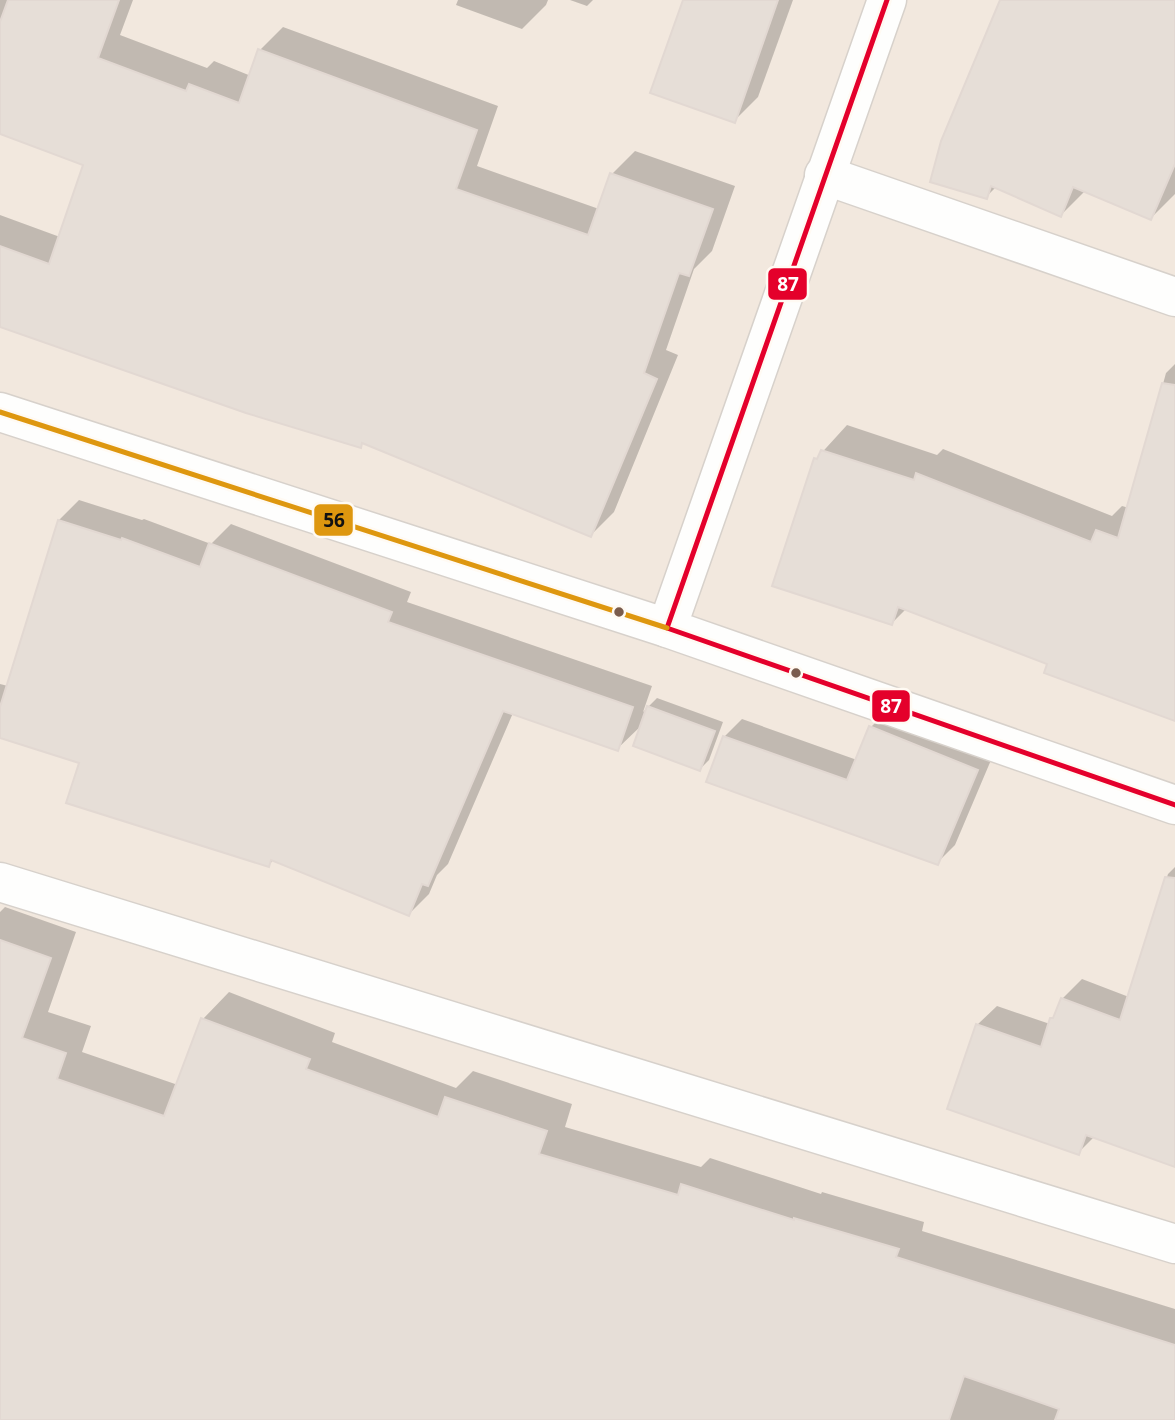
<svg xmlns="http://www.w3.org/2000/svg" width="1175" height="1420" font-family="'Open Sans',sans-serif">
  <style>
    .residential { fill: #f2e8de }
    .shadow { fill: #0003 }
    .building { fill: #e6ded7; stroke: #e2d8d2; stroke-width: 2 }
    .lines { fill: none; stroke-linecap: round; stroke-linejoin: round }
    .minor-casing { stroke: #d7d1cb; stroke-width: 41 }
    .minor { stroke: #fefefd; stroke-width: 38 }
    .bus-1-casing { stroke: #fffaf3; stroke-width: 10 }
    .bus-2-casing { stroke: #fffaf3; stroke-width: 10 }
    .bus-1 { stroke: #e4002b; stroke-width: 5 }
    .bus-2 { stroke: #de970f; stroke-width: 5 }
    .bus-dot { fill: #7a5c4d; stroke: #fffaf3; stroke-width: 2.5 }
    .line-badge { stroke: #fffaf3; stroke-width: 2.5 }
    .badge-label { font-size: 19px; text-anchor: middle; font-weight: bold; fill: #fff }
    .pale-badge-label { font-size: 19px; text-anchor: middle; font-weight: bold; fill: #111 }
  </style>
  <rect width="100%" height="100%" fill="#f9f5f0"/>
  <rect class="residential" x="0" y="0" width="1175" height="1420"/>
  <g class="shadow">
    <path d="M0,0H133L120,35L207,68L214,61L251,76L260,50L283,27L498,106L477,166L599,209L612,174L635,151L735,186L712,251L694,269L666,350L678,355L614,512L591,535L364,442L360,446L0,326V215L60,237L86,164L0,132Z"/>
    <path d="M458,0H548L546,5L522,29L456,5Z"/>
    <path d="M570,0H593L587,6Z"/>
    <path d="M685,0H793L758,97L734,121Z"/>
    <path d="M1002,0H1175V194L1151,218L1085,191L1061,215L997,186L986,197Z"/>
    <path d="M1175,364V713L907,608L892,623L816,459L847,425L937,455L943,449L1112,516L1122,506L1129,508L1166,373Z"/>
    <path d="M79,500L142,520L144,519L211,544L231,524L411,592L407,602L652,686L643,712L657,698L723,722L709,760L700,769L643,724L617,749L513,713L448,864L437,875L429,894L409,914L274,859L269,865L81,762L0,736V684L8,686L59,520Z"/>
    <path d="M888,710L994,753L955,845L937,863L724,737L742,719L857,760L871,727Z"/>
    <path d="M1175,867V1165L1095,1136L1078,1153L977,1025L997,1006L1050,1024L1062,999L1082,979L1129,997L1168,874Z"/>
    <path d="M5,907L76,932L48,1012L91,1026L82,1052L178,1085L203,1019L229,992L335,1033L332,1042L456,1088L473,1071L572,1104L565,1127L701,1167L710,1158L821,1194L822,1192L924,1222L922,1231L1175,1309V1420H0V912Z"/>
  </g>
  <g class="building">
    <path d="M8,0H119L98,58L186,91L189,84L239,103L258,49L477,130L456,189L588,235L610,173L713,209L689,276L679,273L644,373L657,379L591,537L362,443L361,448L246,413L0,327V246L49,264L83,165L0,134V22Z"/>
    <path d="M683,0H778L735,123L650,93Z"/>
    <path d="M1000,0H1175V164L1151,220L1073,187L1061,217L991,186L987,199L930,182L941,141Z"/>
    <path d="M1162,383L1175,385V721L1044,673L1047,664L898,607L892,625L772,586L814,458L817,459L821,450L914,480L916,473L1091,542L1096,530L1118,538Z"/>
    <path d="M58,520L121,540L122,538L200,567L209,543L392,612L388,622L633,707L618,751L503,711L428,886L422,884L409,916L271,860L269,867L66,803L79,763L0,738V707Z"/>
    <path d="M647,706L715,731L700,771L633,746Z"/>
    <path d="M869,726L978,770L938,865L706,782L723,736L847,780Z"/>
    <path d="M1165,877L1175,878V1167L1086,1135L1079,1155L947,1109L976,1024L1041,1047L1050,1018H1053L1061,998L1120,1020Z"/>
    <path d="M0,940L51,958L22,1038L66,1053L57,1079L164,1116L201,1018L310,1059L306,1069L438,1117L445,1097L547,1131L539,1154L678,1195L681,1184L794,1220V1218L899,1249L896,1257L1175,1345V1420H1055L1059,1409L964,1376L949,1420H0Z"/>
  </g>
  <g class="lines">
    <defs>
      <g id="minor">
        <path d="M887,0L667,628L1175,805"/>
        <path d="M824,175L1175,297"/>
        <path d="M0,412L667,628"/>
        <path d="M0,882L1175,1244"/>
      </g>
    </defs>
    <use href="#minor" class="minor-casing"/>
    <use href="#minor" class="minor"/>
    <defs>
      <path id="bus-1" d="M887,0L667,628L1175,805"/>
      <path id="bus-2" d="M0,412L667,628"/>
    </defs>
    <use href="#bus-1" class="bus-1-casing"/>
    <use href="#bus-2" class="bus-2-casing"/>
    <use href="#bus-1" class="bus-1"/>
    <use href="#bus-2" class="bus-2"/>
  </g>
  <g class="bus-dot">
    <circle cx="619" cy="612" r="6"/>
    <circle cx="796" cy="673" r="6"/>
  </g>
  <g class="line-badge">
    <rect x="767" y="267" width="41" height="34" rx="7" fill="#e4002b"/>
    <rect x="313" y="503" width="41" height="34" rx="7" fill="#de970f"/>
    <rect x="871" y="689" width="40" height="34" rx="7" fill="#e4002b"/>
  </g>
  <g class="badge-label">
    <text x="788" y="291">87</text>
    <text x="891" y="713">87</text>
  </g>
  <g class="pale-badge-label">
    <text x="334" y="527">56</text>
  </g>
</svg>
